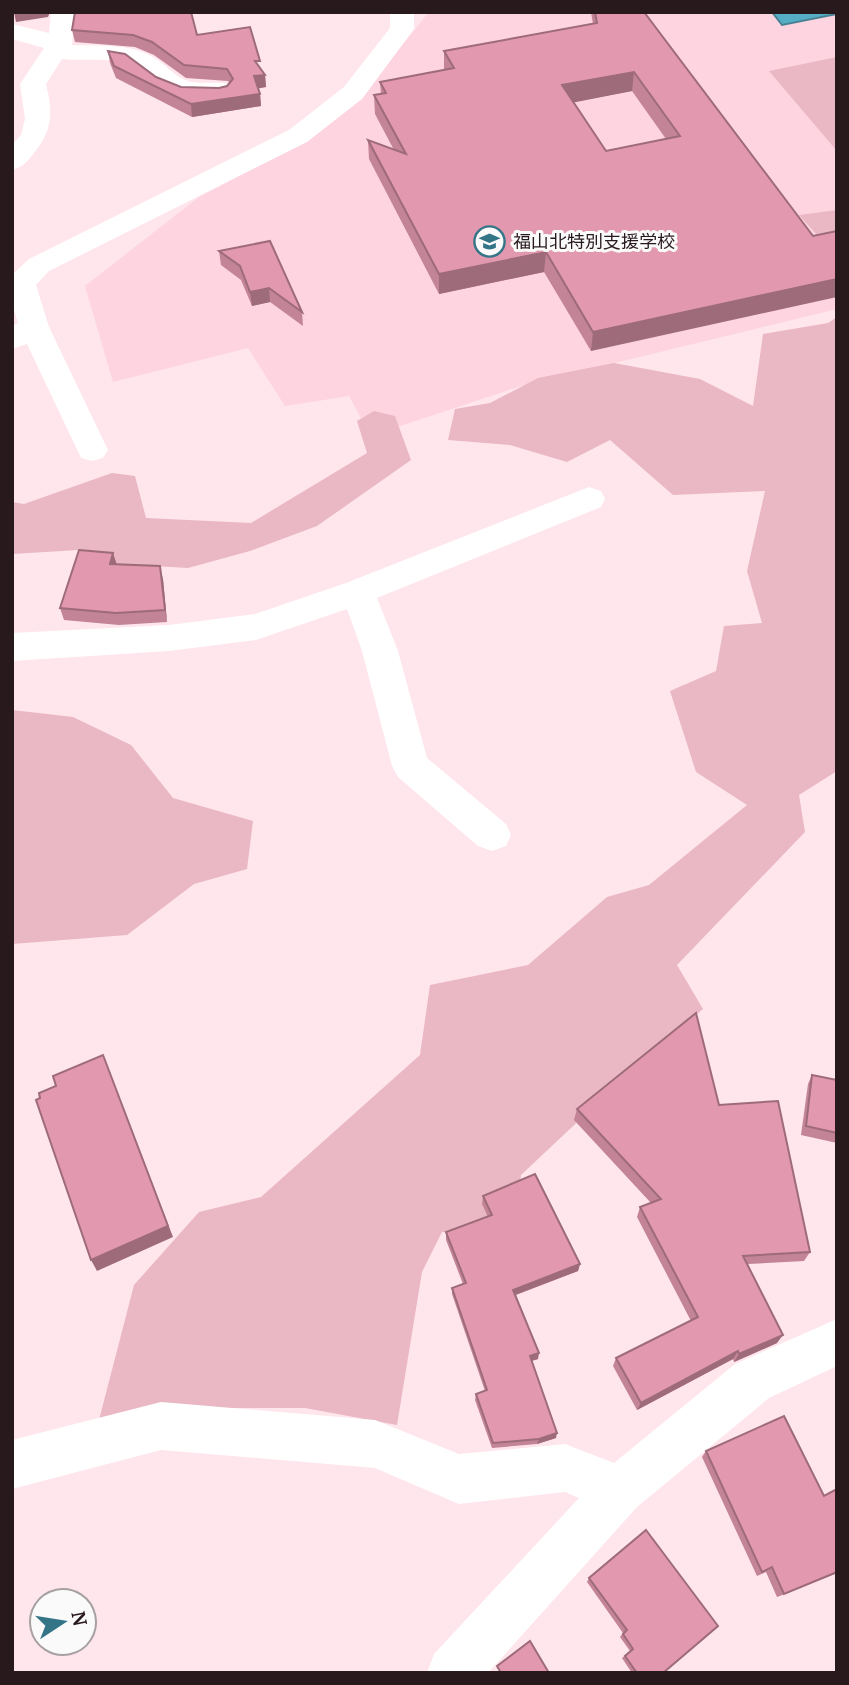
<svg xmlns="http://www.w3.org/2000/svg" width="849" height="1685" font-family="'PT Serif','Noto Sans JP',serif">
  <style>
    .built { fill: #fdd4df }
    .green { fill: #eab7c5 }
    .water { fill: #56aec6; stroke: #488193; stroke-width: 2 }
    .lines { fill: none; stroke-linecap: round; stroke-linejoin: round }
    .minor { fill: #fff; fill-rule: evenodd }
    .wall { fill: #c28496; fill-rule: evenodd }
    .shaded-wall { fill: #9e6b7a }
    .building { fill: #e299af; stroke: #9e6b7a; stroke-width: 2; fill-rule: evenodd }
    .labels { text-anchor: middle; stroke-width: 6; stroke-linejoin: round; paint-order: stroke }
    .far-poi-label { font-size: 18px; fill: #28191d; stroke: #fafafa; text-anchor: start }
  </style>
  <rect width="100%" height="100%" fill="#ffe5ec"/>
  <path class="built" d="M429,12H837V309L524,385L397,427L368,431L349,396L285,406L248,348L113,382L85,286L199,197L266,162L358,100Z"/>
  <g class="green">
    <path d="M837,57V151L769,71Z"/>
    <path d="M837,210V257L799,215Z"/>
    <path d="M837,317V771L799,795L805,832L677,965L703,1009L638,1065L521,1175L514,1236L442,1232L422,1272L397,1425L305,1408H206L99,1420L134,1285L199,1212L261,1197L420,1055L430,985L528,965L607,897L649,885L747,805L696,772L670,691L716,671L724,626L762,623L747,571L765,491L673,495L610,440L567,462L510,445L448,440L455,409L490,403L538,378L614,363L700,379L753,406L763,334L828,323Z"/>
    <path d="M374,411L395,416L411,460L317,526L250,551L188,568L102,563L78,550L12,554V502L24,504L112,473L135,476L146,518L251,523L367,453L357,421Z"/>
    <path d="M12,710L73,717L131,745L173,798L253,821L247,869L194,884L127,935L12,944Z"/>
  </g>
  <path class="water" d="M772,12H837V14L782,25Z"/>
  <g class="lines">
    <g class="minor">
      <path d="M51,12H75L72,45C99,46 129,43 153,57C164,63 173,75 185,80C198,85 214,81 228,84L232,90L228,96C207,101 177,100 159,87C148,78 137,66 123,62C104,58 82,61 62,59L46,84C53,112 53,130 34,153C27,162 23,167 12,170V145L21,135L25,119L20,84L44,48L12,39V24L49,33Z"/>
      <path d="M390,12H414V29L362,99L307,142L49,271L36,285L49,327L108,450L103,458L92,461L81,458L27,344L12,349V326L18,323L12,303V275L29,259L289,130L344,87L390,28Z"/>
      <path d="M589,487L601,491L605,499L601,507L377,598L398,651L427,758L506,824L511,835L506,846L492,851L478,846L398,777L392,766L362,651L347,609L256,640L169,651L12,661V633L169,625L255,614L346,583Z"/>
      <path d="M837,1319V1366L769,1398L637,1507L488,1673H427L434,1654L579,1498L565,1492L459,1504L375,1468L161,1450L12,1489V1440L161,1402L375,1420L459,1454L565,1444L614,1463L735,1364Z"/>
    </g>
  </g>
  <g class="wall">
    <path d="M591,12H644L813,236L591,351L544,272L439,294L369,159L368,140L394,150L375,114L374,95L381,94L380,82L444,70V51L593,24ZM632,91L666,139L606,151L573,102Z"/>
    <path d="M72,30L197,35L260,69L265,75L266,87L258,88L260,94L261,106L192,117L116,78L110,63L108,51L156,77L181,87L219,88L227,86L229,83L228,81L186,78L154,55L135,47L75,42Z"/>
    <path d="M219,251L302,312L303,326L270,302L252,306L241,280L221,265Z"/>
    <path d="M116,564L163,579L167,622L119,625L64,620L60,608Z"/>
    <path d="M812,1075L837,1080V1143L801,1135L808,1084Z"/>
    <path d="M719,1105L810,1252L804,1261L748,1264L777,1343L734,1362L733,1359L637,1410L613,1366L616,1358L691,1321L637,1217L640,1207L651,1203L574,1120L577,1109Z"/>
    <path d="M483,1196L580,1264L578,1271L516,1295L538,1359L531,1361L556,1438L537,1444L492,1448L475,1400L476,1394L485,1391L452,1294V1288L463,1284L446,1240V1232L488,1217L482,1204Z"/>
    <path d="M706,1451L824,1496L837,1573L777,1597L766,1572L757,1576L702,1457Z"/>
    <path d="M589,1578L663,1673H632L622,1658L630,1651L620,1637L623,1633L587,1582Z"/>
  </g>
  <g class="shaded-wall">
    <path d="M14,12H50L48,17L16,22Z"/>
    <path d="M634,72L632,91L561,105L562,85Z"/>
    <path d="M265,75L266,87L255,89L254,76Z"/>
    <path d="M260,94L261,106L192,117L191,104Z"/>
    <path d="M546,252L544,272L439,294V274Z"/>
    <path d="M837,279V297L591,351L593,332Z"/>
    <path d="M269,288L270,302L252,306L250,292Z"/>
    <path d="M113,553L117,565L110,564Z"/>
    <path d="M160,566L163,579L167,622L165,610Z"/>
    <path d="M103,1055L173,1237L97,1271L91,1260Z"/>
    <path d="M580,1264L578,1271L512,1296L513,1290Z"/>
    <path d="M783,1335L777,1343L734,1362L739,1354Z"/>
    <path d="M738,1351L733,1359L637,1410L641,1403Z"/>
    <path d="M539,1353L538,1359L528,1362L530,1356Z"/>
    <path d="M557,1433L556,1438L537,1444L539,1439Z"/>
    <path d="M837,1572V1573L777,1597L784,1594Z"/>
  </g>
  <g class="building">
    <path d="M75,12H191L197,35L250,27L260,61H255L265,75L254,76L260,94L191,104L114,66L108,51L125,54L156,77L181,87L219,88L227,86L233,79L227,69L184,65L152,42L133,35L72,30Z"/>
    <path d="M595,12H644L813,236L837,231V279L593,332L546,252L439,274L368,140L406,154L374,95L386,93L380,82L454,68L444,51L597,23ZM634,72L680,136L606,151L562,85Z"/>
    <path d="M270,241L302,312L269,288L250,292L240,266L219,251Z"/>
    <path d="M79,550L113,553L110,564L160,566L165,610L116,613L60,608Z"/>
    <path d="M696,1013L719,1105L778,1101L810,1252L743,1256L783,1335L739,1354L738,1351L641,1403L616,1358L698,1317L640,1207L661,1199L577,1109Z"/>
    <path d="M103,1055L168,1226L91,1260L36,1100L40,1098L39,1093L56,1086L53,1076Z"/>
    <path d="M812,1075L837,1080V1133L806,1126Z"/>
    <path d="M535,1174L580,1264L513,1290L539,1353L530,1356L557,1433L539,1439L493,1443L476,1394L487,1390L452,1288L466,1283L446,1232L492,1215L483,1196Z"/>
    <path d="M784,1416L824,1496L837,1489V1572L784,1594L772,1567L762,1572L706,1451Z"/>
    <path d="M646,1530L718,1626L663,1673H637L625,1656L633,1649L623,1634L627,1630L589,1578Z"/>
    <path d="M530,1641L549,1673H501L497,1666Z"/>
  </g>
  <defs>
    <symbol id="school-ring" viewBox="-11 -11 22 22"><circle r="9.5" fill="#fafafa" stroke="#337587" stroke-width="1.5"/><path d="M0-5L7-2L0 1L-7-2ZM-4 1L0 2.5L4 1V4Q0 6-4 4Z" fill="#337587"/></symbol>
  </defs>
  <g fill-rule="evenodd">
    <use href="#school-ring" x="472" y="224" width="35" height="35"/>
  </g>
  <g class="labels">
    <g class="far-poi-label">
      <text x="513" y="248">福山北特別支援学校</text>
    </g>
  </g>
  <rect width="849" height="1685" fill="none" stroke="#28191d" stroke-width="28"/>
  <g transform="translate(63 1622) rotate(78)"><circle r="33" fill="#fafafa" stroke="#a6a0a2" stroke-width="2"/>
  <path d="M0-5L12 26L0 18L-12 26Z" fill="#337587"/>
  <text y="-10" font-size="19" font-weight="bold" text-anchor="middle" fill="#28191d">N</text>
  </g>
</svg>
